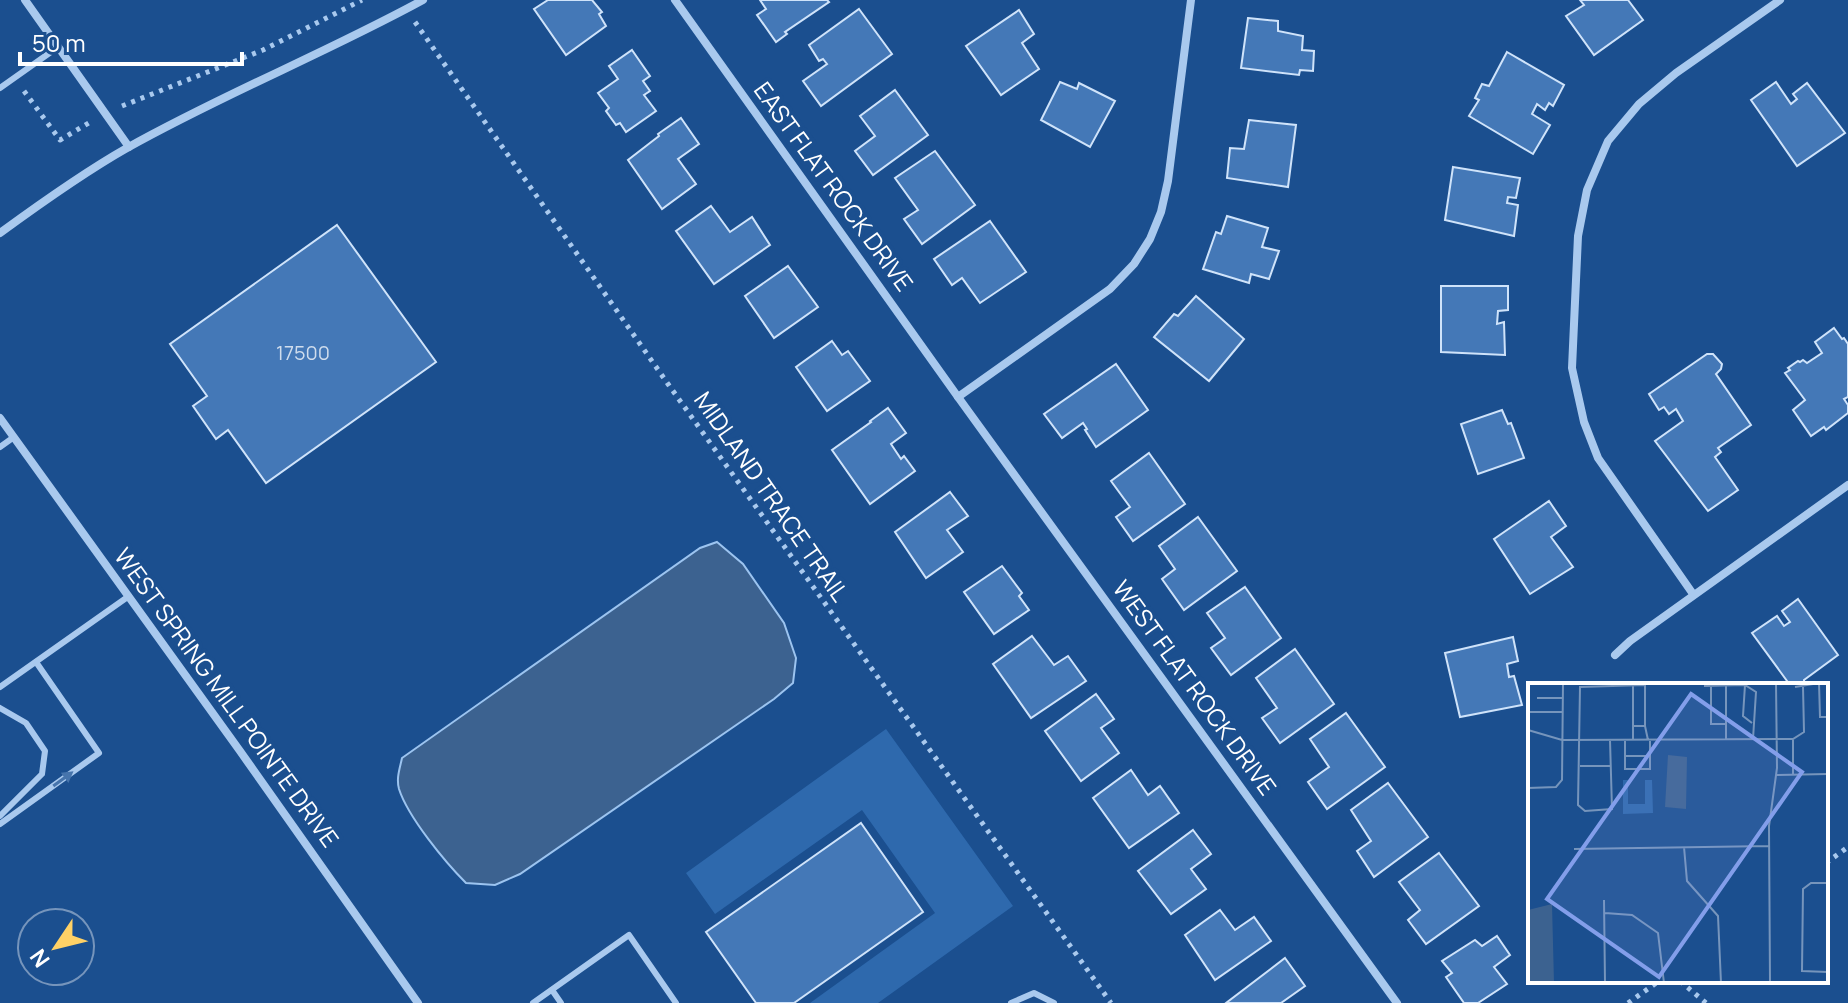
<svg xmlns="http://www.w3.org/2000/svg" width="1848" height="1003" font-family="Manrope,sans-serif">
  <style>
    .green { fill: #2e69ad }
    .water { fill: #3c6290; stroke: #9cc4f0; stroke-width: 2 }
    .building { fill: #4478b7; stroke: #cfe3fa; stroke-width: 2 }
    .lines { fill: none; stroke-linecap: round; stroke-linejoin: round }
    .path { stroke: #a9c9ee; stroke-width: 5; stroke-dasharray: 4 6; stroke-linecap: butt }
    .service { stroke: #a9c9ee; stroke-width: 6 }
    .minor { stroke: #a9c9ee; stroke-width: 8 }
    .oneway { fill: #4674ac }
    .labels { text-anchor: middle; stroke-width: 8; stroke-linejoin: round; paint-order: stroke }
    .number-label { font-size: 20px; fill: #d0dded }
    .street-label { font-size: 24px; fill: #fff; stroke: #1b4f8f }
    .inset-road { fill: none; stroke: #7695bc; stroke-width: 2 }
    .view { fill: #839eea; fill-opacity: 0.15; stroke: #839eea; stroke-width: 4 }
    .inset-edge { fill: none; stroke: #fff; stroke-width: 4 }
  </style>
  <rect width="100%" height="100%" fill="#1b4f8f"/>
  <path class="green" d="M886,729L1013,906L878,1003H810L935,913L862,810L715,914L686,873Z"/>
  <path class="water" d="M717,542L743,564L784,623L796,658L793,683L774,699L520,874L495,885L466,883C445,862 408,817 399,789C396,778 400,768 402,758L700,548Z"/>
  <g class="building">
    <path d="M548,0H592L602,12L599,14L606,26L566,55L534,9Z"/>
    <path d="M760,0H827L829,2L785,32L787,34L776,42L757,15L766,9Z"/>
    <path d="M1580,0H1628L1643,20L1594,55L1566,16L1584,5Z"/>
    <path d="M859,9L892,54L821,106L803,81L827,64L823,59L819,61L809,45Z"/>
    <path d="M1019,10L1034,34L1022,43L1039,69L1001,95L966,46Z"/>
    <path d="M1248,18L1278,21V31L1303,36L1302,50L1314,51L1313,71L1300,70L1299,75L1241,68Z"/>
    <path d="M632,50L650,76L643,81L650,91L644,95L656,111L626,132L620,123L616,125L606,111L609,108L598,93L618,79L609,66Z"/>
    <path d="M1507,52L1564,85L1553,106L1549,103L1545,110L1537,104L1532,114L1550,125L1533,154L1469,116L1479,100L1475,98L1482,84L1489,86Z"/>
    <path d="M1060,82L1077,89L1079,83L1115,101L1090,147L1041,120Z"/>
    <path d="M1776,82L1791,104L1797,99L1793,94L1807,83L1845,133L1797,166L1751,100Z"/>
    <path d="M895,90L928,135L873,175L855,151L875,136L860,116Z"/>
    <path d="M681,118L699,144L678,159L696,184L662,209L628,160L659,136L658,134Z"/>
    <path d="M1249,120L1296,125L1288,187L1227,178L1230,148L1244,149Z"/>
    <path d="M935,151L975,205L922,244L904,219L918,210L895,178Z"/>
    <path d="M1453,167L1520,178L1516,198L1508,197L1507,203L1518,205L1514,236L1445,220Z"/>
    <path d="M711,206L730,232L752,217L770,245L714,284L676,231Z"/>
    <path d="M1227,216L1268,228L1262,247L1279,251L1269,279L1251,274L1249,283L1203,269L1216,232L1221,234Z"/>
    <path d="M990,221L1026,272L980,303L962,278L952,285L934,259Z"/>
    <path d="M337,225L436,362L266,483L228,430L216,439L193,406L207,396L170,344Z"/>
    <path d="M788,266L818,307L774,338L745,296Z"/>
    <path d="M1441,286H1508V310L1498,311L1497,324L1504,322L1505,355L1441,352Z"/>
    <path d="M1196,296L1244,339L1209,381L1154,337L1174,314L1178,316Z"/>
    <path d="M1834,328L1842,339L1844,338L1848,344V397L1844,399L1848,405V413L1826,430L1824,427L1811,436L1793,410L1805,400L1785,373L1790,370L1788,368L1798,361L1800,362L1803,360L1807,363L1822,353L1815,342Z"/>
    <path d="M832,341L842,355L848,351L870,381L827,411L796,367Z"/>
    <path d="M1707,354H1713L1722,364L1721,369L1716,374L1751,425L1718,448L1721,452L1715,457L1738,490L1708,511L1655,441L1683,421L1676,409L1669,414L1664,407L1659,410L1649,394Z"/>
    <path d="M1116,364L1148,410L1096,447L1085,430L1087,429L1083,423L1062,438L1044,414Z"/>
    <path d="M888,408L906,433L891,444L901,459L904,456L915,471L870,504L832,450L871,422L870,421Z"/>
    <path d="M1502,410L1508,424L1511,423L1524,458L1478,474L1461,424Z"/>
    <path d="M1149,453L1185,504L1133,541L1116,517L1130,507L1111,481Z"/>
    <path d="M950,492L968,516L947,530L963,552L926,578L895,532Z"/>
    <path d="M1549,501L1566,526L1551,537L1573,567L1530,594L1494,539Z"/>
    <path d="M1198,517L1237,571L1184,610L1162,579L1175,569L1159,546Z"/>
    <path d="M1002,566L1022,593L1019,596L1029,610L994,634L964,592Z"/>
    <path d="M1245,587L1281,638L1231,675L1211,648L1225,638L1207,613Z"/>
    <path d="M1798,599L1838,655L1804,680V685H1790L1752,633L1777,616L1784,626L1790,622L1782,611Z"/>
    <path d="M1032,636L1054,665L1068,656L1086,681L1031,718L993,664Z"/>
    <path d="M1513,637L1518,661L1507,664L1509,677L1514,676L1522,705L1460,717L1445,653Z"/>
    <path d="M1295,649L1334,704L1280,743L1262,718L1277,708L1256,678Z"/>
    <path d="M1096,694L1114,719L1101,728L1119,753L1081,781L1045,731Z"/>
    <path d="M1346,713L1385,767L1327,809L1308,782L1329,767L1310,739Z"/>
    <path d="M1131,770L1148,795L1160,786L1179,813L1129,848L1093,798Z"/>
    <path d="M1388,783L1428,837L1374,877L1357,851L1371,841L1351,810Z"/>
    <path d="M861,823L923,912L794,1003H756L706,932Z"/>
    <path d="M1193,830L1211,854L1191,869L1206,889L1171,914L1138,871Z"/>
    <path d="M1439,853L1479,906L1426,944L1408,920L1420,910L1399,882Z"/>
    <path d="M1220,910L1235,930L1254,917L1271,941L1215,980L1185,935Z"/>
    <path d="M1497,936L1510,955L1494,967L1507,984L1478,1003H1464L1446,977L1452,973L1442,961L1475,940L1482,946Z"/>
    <path d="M1285,958L1305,986L1281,1003H1226Z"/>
  </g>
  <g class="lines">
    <g class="path">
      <path d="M415,22L668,384L1111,1003"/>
      <path d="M24,91L60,140L92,121"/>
      <path d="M122,106L263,50L362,0"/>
      <path d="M1826,863L1848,847"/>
      <path d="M1680,981L1706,1003"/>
      <path d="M1628,1003L1659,981"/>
    </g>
    <g class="service">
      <path d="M0,88L58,47"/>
      <path d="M0,447L14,437"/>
      <path d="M0,687L129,596"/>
      <path d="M0,708L26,723L45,751L42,774L0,816"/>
      <path d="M0,824L99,753L36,662"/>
      <path d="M552,990L561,1003"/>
      <path d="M533,1003L629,935L676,1003"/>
      <path d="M1011,1003L1034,993L1054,1003"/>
    </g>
    <g class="minor">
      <path d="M25,0L129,147"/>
      <path d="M675,0L958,397L1397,1003"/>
      <path d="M0,233C41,203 83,173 127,148C223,94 326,53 423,0"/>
      <path d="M958,397L1110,289L1134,264L1150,239L1161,212L1168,181L1191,0"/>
      <path d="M0,418L240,751L418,1003"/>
      <path d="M1693,594L1598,458L1584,422L1572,368L1578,236L1587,190L1608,141L1639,104L1676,73L1780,0"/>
      <path d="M1615,655L1630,641L1848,485"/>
    </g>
  </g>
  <defs><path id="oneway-solid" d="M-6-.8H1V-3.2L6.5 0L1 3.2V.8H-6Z" transform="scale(2)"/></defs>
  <use class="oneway" href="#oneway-solid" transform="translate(63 779) rotate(-36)"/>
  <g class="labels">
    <g class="number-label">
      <text x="303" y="360">17500</text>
    </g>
    <g class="street-label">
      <text transform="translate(833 187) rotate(54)" y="8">EAST FLAT ROCK DRIVE</text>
      <text transform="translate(771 497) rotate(55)" y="8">MIDLAND TRACE TRAIL</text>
      <text transform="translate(1194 688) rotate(54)" y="8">WEST FLAT ROCK DRIVE</text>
      <text transform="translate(226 698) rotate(54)" y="8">WEST SPRING MILL POINTE DRIVE</text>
    </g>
  </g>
  <g transform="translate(1528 683)">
    <rect width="300" height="300" fill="#1b4f8f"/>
    <path d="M95,97H100V121H117V97H124L125,130L95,131Z" fill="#2e69ad"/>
    <path d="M140,72L159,74L158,126L137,124ZM24,221L26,300H0V227Z" fill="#3c6290"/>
    <path class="inset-road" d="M291,0L292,34H300M176,3L216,2M183,3V41H198M198,3V57M267,4L291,0M9,15H35M0,29H35M224,40L215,33L217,2L228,9L225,56M105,43V1M0,47L34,57L265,56L276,49L275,4M265,56V91M82,57L84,126L57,128L50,122L52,4L117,2V43M97,57V86H122V57M105,57V43H117L120,57M97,73H122M52,83H83M248,92L300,91M0,105L28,104L34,97L35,0M156,164L159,198L190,233L193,300M46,166L241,163M300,200H283L275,206L274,288L300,289M76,217L77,300M77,230L104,232L130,250L136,300M242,300L241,143L249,85L248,0"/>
    <path class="view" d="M163,11L274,89L131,294L19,216Z"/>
    <rect width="300" height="300" class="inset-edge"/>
  </g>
  <g transform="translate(56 947) rotate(235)"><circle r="38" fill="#1b4f8f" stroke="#7695bc" stroke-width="2"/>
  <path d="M0-6L14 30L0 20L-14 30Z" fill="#ffd166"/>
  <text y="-12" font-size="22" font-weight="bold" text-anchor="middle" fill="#ffffff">N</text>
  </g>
  <path d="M20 52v12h222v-12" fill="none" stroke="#ffffff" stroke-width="4"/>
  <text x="32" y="52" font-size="24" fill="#ffffff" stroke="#1b4f8f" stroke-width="6" paint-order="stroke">50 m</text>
</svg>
